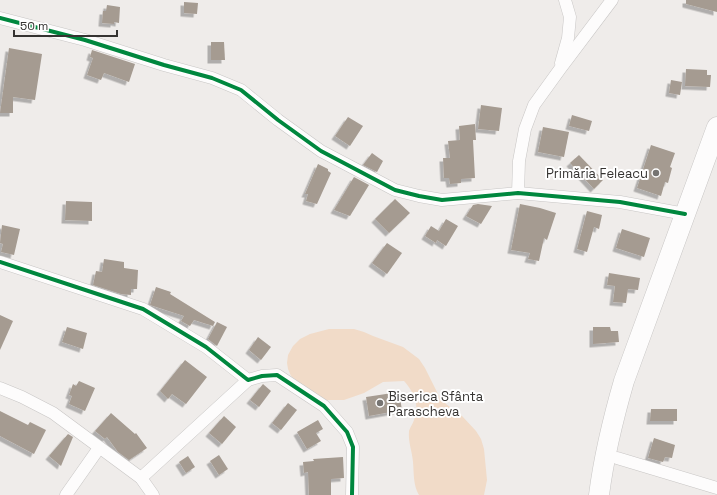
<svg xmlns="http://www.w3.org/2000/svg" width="717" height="495" font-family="'Space Grotesk',sans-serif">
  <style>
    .green { fill: #f1dbc8 }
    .building { fill: #a59b91; filter: url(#shadow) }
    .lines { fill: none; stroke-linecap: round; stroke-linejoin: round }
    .minor-casing { stroke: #c8c6c5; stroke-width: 13 }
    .primary-casing { stroke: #c8c6c5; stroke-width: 21 }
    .minor { stroke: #fdfcfc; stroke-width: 12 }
    .primary { stroke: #fdfcfc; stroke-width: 20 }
    .cycleway-casing { stroke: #fff; stroke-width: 6 }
    .cycleway { stroke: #00873e; stroke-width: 4 }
    .poi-dot { fill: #767472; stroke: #fff; stroke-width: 1.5 }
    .labels { text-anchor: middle; stroke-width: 4; stroke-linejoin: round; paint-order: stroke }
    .poi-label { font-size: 13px; fill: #353331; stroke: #fff; text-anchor: end }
  </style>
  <defs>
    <filter id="shadow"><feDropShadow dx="-3.5" dy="3.5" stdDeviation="0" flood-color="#0004"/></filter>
  </defs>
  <rect width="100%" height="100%" fill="#efecea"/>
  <path class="green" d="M329,329H354L364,332L373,336L403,347L419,359L425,368L439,396L446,404L462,416L476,431L481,439L484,449L487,480L484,495H419C413,485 414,473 413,462C412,451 408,442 409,431C410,427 413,424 414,420C420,405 414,392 404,381L383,382L364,393L344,400H326L319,398L291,376L288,369L287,363L288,355L293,346L300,339L310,334Z"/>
  <g class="building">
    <path d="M686,0H717V12L686,4Z"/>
    <path d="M184,2L198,3L197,14L184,13Z"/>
    <path d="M107,5L120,7L119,23L114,22V24L102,23L103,11H106Z"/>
    <path d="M211,42H224L225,60H211Z"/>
    <path d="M9,48L42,54L35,100L13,97V113H0Z"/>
    <path d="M92,50L135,64L129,82L104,73L101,80L87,75L93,58L90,57Z"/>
    <path d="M686,69L707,70V75H711L710,87L685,86Z"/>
    <path d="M671,80L682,82L680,95L669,93Z"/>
    <path d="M481,105L502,108L499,131L478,129Z"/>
    <path d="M572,115L592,121L589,131L569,126Z"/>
    <path d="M348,117L363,126L350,146L335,136Z"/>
    <path d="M475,124L476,140H473L475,178L461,179V183L450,184L449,178H444L443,158H450L448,141L460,140L459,126Z"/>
    <path d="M543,127L569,132L564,157L538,152Z"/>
    <path d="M651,145L675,153L670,167L672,168L668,183L665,182L661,196L637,188Z"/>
    <path d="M372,153L383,161L377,172L363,165Z"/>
    <path d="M579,155L603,180L594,189L570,163Z"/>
    <path d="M318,164L328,169V171L331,173L317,204L306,201L308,194H305Z"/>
    <path d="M354,177L369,185L350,216L334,210Z"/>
    <path d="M395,199L410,213L389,233L375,219Z"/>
    <path d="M66,201L92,202V221L65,220Z"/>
    <path d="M478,204L492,206L481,224L466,216L473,205Z"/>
    <path d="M520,204L540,208L556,213L547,240L544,238L539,261L528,259L530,253L511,250Z"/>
    <path d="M587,211L602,215L599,229L594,227L587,252L577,249Z"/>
    <path d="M446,219L458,226L446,246L437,240L436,243L425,236L431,226L439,231Z"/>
    <path d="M2,225L20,229L14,255L1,252L3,244L0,243Z"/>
    <path d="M622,229L650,238L644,257L616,248Z"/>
    <path d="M387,243L402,253L387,274L372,263Z"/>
    <path d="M104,259L124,262V268L138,270L137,289H131V295L121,294L93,285L96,271L102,272Z"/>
    <path d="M609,273L640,278L638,290L628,289L626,303L613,302L615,286L607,285Z"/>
    <path d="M156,287L171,292L170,294L215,322L213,326L194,320L190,326L181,321L184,316L150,305Z"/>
    <path d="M0,315L13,321L0,350Z"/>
    <path d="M217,322L227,327L217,346L208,339Z"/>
    <path d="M67,327L87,333L83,349L62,342Z"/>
    <path d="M593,327H610L611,331H618L619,342L593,344Z"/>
    <path d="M258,337L271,347L261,360L249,350Z"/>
    <path d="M185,360L207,377L186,404L172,394L168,399L160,391Z"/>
    <path d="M79,381L95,388L85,411L69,404L72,396L69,395L73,384L76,386Z"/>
    <path d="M263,384L271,391L259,407L250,400Z"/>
    <path d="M399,392L402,410L369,416L366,397Z"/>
    <path d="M288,403L297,410L281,430L272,423Z"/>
    <path d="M651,409H677V421H650Z"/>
    <path d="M0,411L28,425L30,422L46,430L34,454L0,436Z"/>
    <path d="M111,413L135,434L136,433L147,448L129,460L118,452L107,437L105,439L95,431Z"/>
    <path d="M224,416L236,427L222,444L209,433Z"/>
    <path d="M318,420L323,429L316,433L321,441L307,449L297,432Z"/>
    <path d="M68,434L73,437L61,466L49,456Z"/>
    <path d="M654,438L675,445L672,458L665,457L663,462L648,458Z"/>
    <path d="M219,455L228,469L219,475L210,461Z"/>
    <path d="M188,456L195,467L186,473L179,462Z"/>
    <path d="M343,457L344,478L331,479V495H309L308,472L304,473L303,462L314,461L313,459Z"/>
  </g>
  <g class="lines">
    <defs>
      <g id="minor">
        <path d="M0,18L85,40L164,65L212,78L241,90L278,120L321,151L395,190L419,196L442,200L518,193L620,202L685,214"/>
        <path d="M561,63L568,38L570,17L565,0"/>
        <path d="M518,193L519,161L525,129L534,105L560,69L612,0"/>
        <path d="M0,262L143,309L206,347L248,380L262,376L277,375L324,406L347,432L353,447L352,495"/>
        <path d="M0,388L22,397L53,413L141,478L153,495"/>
        <path d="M617,458L717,488"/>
        <path d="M141,478L248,380"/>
        <path d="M66,495L99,448"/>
      </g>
      <path id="primary" d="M599,495C604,456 613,419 624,381L717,127"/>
    </defs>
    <use href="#minor" class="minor-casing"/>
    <use href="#primary" class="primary-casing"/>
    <use href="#minor" class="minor"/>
    <use href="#primary" class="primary"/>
    <defs>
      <g id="cycleway">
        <path d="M0,18L85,40L164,65L212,78L241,90L278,120L321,151L395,190L419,196L442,200L518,193L620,202L685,214"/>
        <path d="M0,262L143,309L206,347L248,380L262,376L277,375L324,406L347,432L353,447L352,495"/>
      </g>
    </defs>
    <use href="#cycleway" class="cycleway-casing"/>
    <use href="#cycleway" class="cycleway"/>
  </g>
  <g class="poi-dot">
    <circle cx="656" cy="173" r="4"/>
    <circle cx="380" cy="403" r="4"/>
  </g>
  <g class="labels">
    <g class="poi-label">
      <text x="648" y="178">Primăria Feleacu</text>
      <text x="388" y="401" text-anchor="start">Biserica Sfânta<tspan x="388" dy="15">Parascheva</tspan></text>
    </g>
  </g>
  <path d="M14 30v6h103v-6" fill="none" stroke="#353331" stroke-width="2"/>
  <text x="20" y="30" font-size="12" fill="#353331" stroke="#ffffff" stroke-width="3" paint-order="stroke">50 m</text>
</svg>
